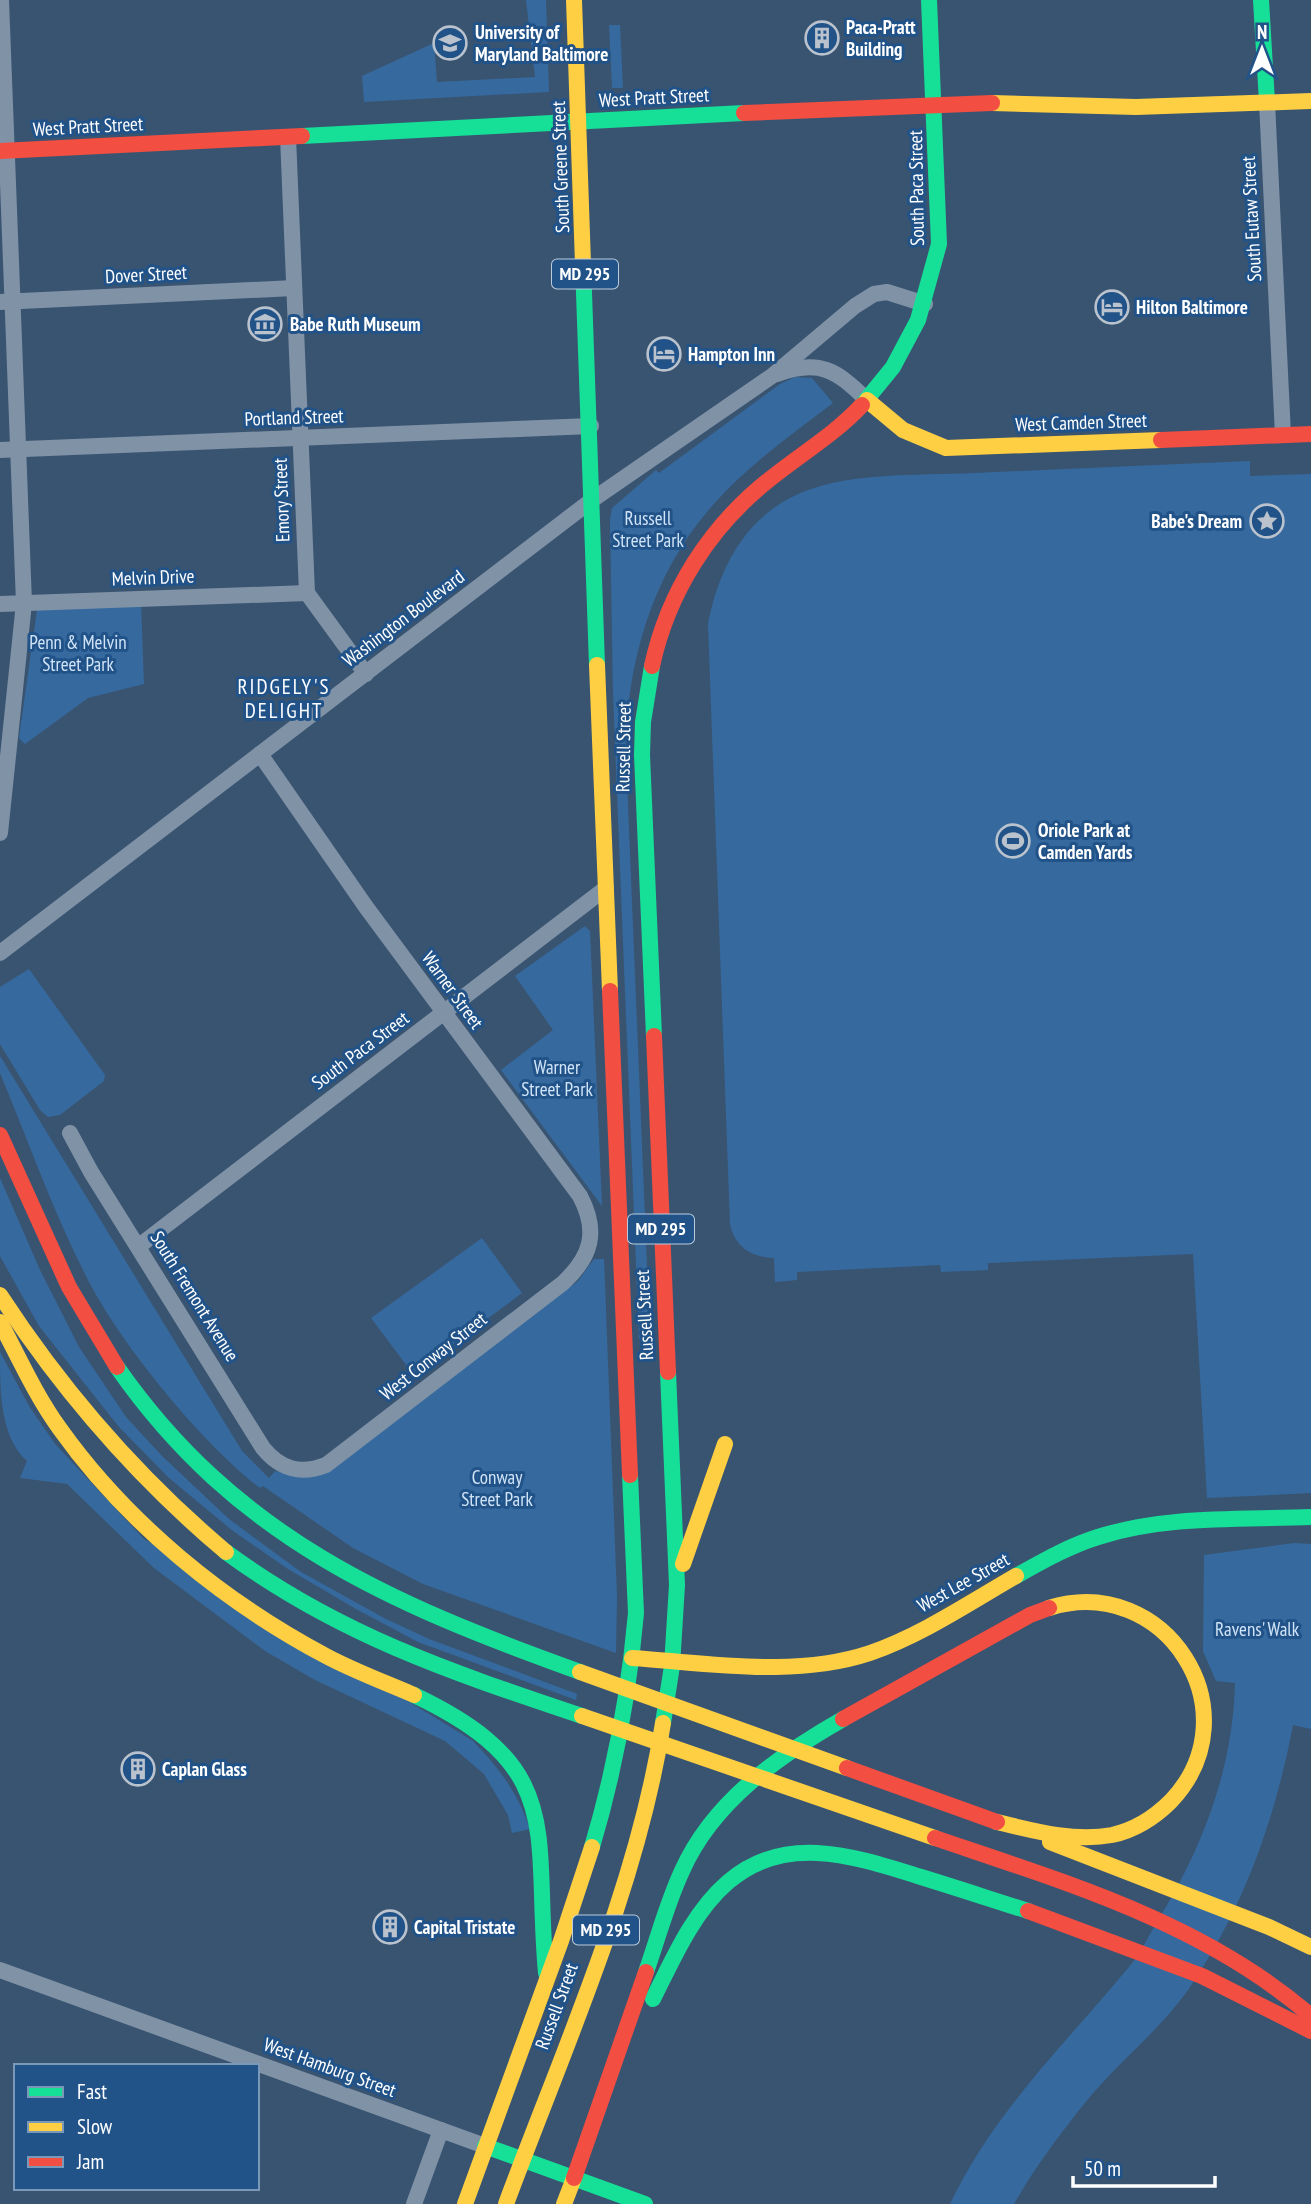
<svg xmlns="http://www.w3.org/2000/svg" width="1311" height="2204" font-family="'PT Sans Narrow',sans-serif">
  <style>
    .green { fill: #366a9f }
    .lines { fill: none; stroke-linecap: round; stroke-linejoin: round }
    .street { stroke: #8092a6; stroke-width: 16 }
    .fast { stroke: #16e098; stroke-width: 16 }
    .slow { stroke: #ffcf43; stroke-width: 16 }
    .jam { stroke: #f24e42; stroke-width: 16 }
    .slow-bridge { stroke: #ffcf43; stroke-width: 16 }
    .jam-bridge { stroke: #f24e42; stroke-width: 16 }
    .labels { text-anchor: middle; stroke-width: 6; stroke-linejoin: round; paint-order: stroke }
    .shield { fill: #215389; stroke: #bccbdc; stroke-width: 2 }
    .shield-label { font-size: 18px; font-weight: bold; fill: #fff }
    .poi-label { font-size: 19px; font-weight: bold; fill: #fff; stroke: #215389; text-anchor: start }
    .street-label { font-size: 19px; fill: #fff; stroke: #215389 }
    .park-label { font-size: 19px; fill: #d1e4f8; stroke: #215389 }
    .neighbourhood-label { font-size: 21px; letter-spacing: 2px; fill: #fff; stroke: #215389 }
  </style>
  <rect width="100%" height="100%" fill="#395471"/>
  <g class="green">
    <path d="M526,0H546L549,92L364,102L362,76L434,43L437,82L535,77Z"/>
    <path d="M609,25H620L623,88H612Z"/>
    <path d="M795,377L812,378L833,403C791,435 747,466 712,506C651,575 625,667 626,757L650,1339H639L613,693L610,519L612,508L656,470L659,473L780,384Z"/>
    <path d="M1250,461V476L1311,474V1493L1207,1498L1193,1254L988,1263V1270L941,1272L940,1265L797,1272V1280L775,1282L774,1258C751,1257 735,1247 730,1224L708,624C718,572 742,522 792,497C842,471 918,476 974,473C1066,469 1158,465 1250,461Z"/>
    <path d="M141,604L144,684L88,698L25,744L19,738L37,610Z"/>
    <path d="M585,926L590,931L602,1206L501,1070L553,1030L515,976Z"/>
    <path d="M29,969L105,1075L104,1081L60,1115L48,1117L40,1110L0,1044V987Z"/>
    <path d="M0,1056L242,1451L269,1478L275,1471L311,1477L334,1468L578,1281L594,1259H604L617,1597L616,1653L423,1584L353,1548L263,1486L260,1488C202,1444 117,1340 85,1274C52,1209 28,1140 0,1073Z"/>
    <path d="M0,1178L40,1270L79,1347L126,1417L162,1456L229,1519L301,1572L384,1618L429,1639L577,1694L576,1700L418,1642L356,1609L288,1569L233,1531L169,1478L119,1427L39,1326L0,1256Z"/>
    <path d="M482,1238L522,1293L413,1374L371,1318Z"/>
    <path d="M0,1352L29,1406L55,1444L144,1539L473,1741C499,1768 518,1793 530,1829L512,1833L508,1815L484,1774L445,1741L315,1680L265,1651L154,1568L67,1484L20,1478L27,1461C0,1437 0,1391 0,1352Z"/>
    <path d="M1294,1543L1311,1544V1729L1293,1725C1275,1820 1243,1910 1188,1990C1158,2032 1116,2064 1084,2104C1060,2134 1033,2170 1014,2204H950C993,2113 1065,2044 1129,1967C1140,1954 1148,1937 1157,1922C1202,1849 1233,1770 1235,1683L1216,1681L1203,1651L1204,1555Z"/>
  </g>
  <g class="lines">
    <g class="street">
      <path d="M1267,102L1283,435"/>
      <path d="M288,137L307,593L366,674"/>
      <path d="M0,302L294,288"/>
      <path d="M777,374C820,358 837,371 867,400"/>
      <path d="M0,450L591,426"/>
      <path d="M0,604L307,593"/>
      <path d="M0,833L24,603L1,0"/>
      <path d="M0,953L592,500L772,376L855,306L874,294L887,292L925,304"/>
      <path d="M70,1133L91,1172L263,1448C280,1469 300,1475 326,1465L563,1283C591,1257 599,1232 580,1196L366,907L260,754"/>
      <path d="M139,1246L606,888"/>
      <path d="M0,1970L485,2146"/>
      <path d="M414,2204L441,2130"/>
    </g>
    <g class="fast">
      <path d="M1261,0L1267,102"/>
      <path d="M302,136L744,113"/>
      <path d="M583,264L597,665"/>
      <path d="M862,405L893,367L918,320L939,244L929,0"/>
      <path d="M652,666L643,722L642,755L654,1036"/>
      <path d="M117,1367C236,1538 391,1604 580,1672"/>
      <path d="M226,1552C339,1635 451,1672 582,1716"/>
      <path d="M1016,1576C1043,1561 1069,1546 1098,1537C1166,1515 1241,1520 1311,1517"/>
      <path d="M414,1695C568,1768 533,1831 546,1973"/>
      <path d="M663,1723L672,1666L677,1585L668,1372"/>
      <path d="M592,1847C615,1770 629,1693 636,1613L630,1475"/>
      <path d="M646,1972C658,1938 667,1903 682,1871C713,1801 780,1755 843,1719"/>
      <path d="M653,1999C673,1959 693,1912 728,1882C786,1832 856,1857 921,1877C957,1888 993,1900 1028,1911"/>
      <path d="M485,2146L645,2204"/>
    </g>
    <g class="slow">
      <path d="M574,0L583,264"/>
      <path d="M992,103L1136,107L1311,101"/>
      <path d="M867,400L903,430L946,448L1161,440"/>
      <path d="M597,665L610,991"/>
      <path d="M0,1295C64,1393 137,1477 226,1552"/>
      <path d="M0,1322C19,1358 36,1396 60,1429C127,1523 224,1602 326,1656C354,1671 384,1682 414,1695"/>
      <path d="M683,1564L725,1444"/>
      <path d="M632,1658C710,1663 795,1678 870,1653C922,1635 969,1603 1016,1576"/>
      <path d="M997,1822C1034,1831 1074,1842 1112,1835C1135,1830 1155,1817 1171,1801C1255,1712 1165,1572 1049,1608"/>
      <path d="M1050,1842L1269,1927L1311,1947"/>
      <path d="M465,2204L561,1941L592,1847"/>
      <path d="M506,2204C564,2047 637,1889 663,1723"/>
      <path d="M564,2204L574,2178"/>
    </g>
    <g class="jam">
      <path d="M744,113L992,103"/>
      <path d="M0,151L302,136"/>
      <path d="M1161,440L1311,434"/>
      <path d="M652,666C668,592 710,526 770,479C801,454 835,434 862,405"/>
      <path d="M610,991L630,1475"/>
      <path d="M654,1036L668,1372"/>
      <path d="M0,1135L69,1287L117,1367"/>
      <path d="M843,1719L1030,1615L1049,1608"/>
      <path d="M1028,1911L1202,1976L1311,2031"/>
      <path d="M574,2178L646,1972"/>
    </g>
    <g class="slow-bridge">
      <path d="M580,1672L847,1768"/>
      <path d="M582,1716L935,1838"/>
    </g>
    <g class="jam-bridge">
      <path d="M847,1768L997,1822"/>
      <path d="M935,1838C1067,1883 1204,1923 1311,2016"/>
    </g>
  </g>
  <defs>
    <symbol id="building-ring" viewBox="-11 -11 22 22"><circle r="9.5" fill="#215389" stroke="#bac3cd" stroke-width="1.5"/><path d="M-4-6H4V6H1V3H-1V6H-4ZM-2.5-4.3h1.7v1.8h-1.7ZM.8-4.3h1.7v1.8H.8ZM-2.5-1h1.7V.8h-1.7ZM.8-1h1.7V.8H.8Z" fill="#bac3cd"/></symbol>
    <symbol id="university-ring" viewBox="-11 -11 22 22"><circle r="9.5" fill="#215389" stroke="#bac3cd" stroke-width="1.5"/><path d="M0-5L7-2L0 1L-7-2ZM-4 1L0 2.5L4 1V4Q0 6-4 4Z" fill="#bac3cd"/></symbol>
    <symbol id="hotel-ring" viewBox="-11 -11 22 22"><circle r="9.5" fill="#215389" stroke="#bac3cd" stroke-width="1.5"/><path d="M-6-4.5h1.5V1H6V5H4.5V3h-9V5H-6ZM-4 0a1.8 1.8 0 1 1 3.6 0ZM.5 0V-2.5h3Q6-2.5 6 0Z" fill="#bac3cd"/></symbol>
    <symbol id="museum-ring" viewBox="-11 -11 22 22"><circle r="9.5" fill="#215389" stroke="#bac3cd" stroke-width="1.5"/><path d="M0-6L6-3V-2H-6V-3ZM-5-1h2V3h-2ZM-1-1h2V3h-2ZM3-1h2V3H3ZM-6 4H6V6H-6Z" fill="#bac3cd"/></symbol>
    <symbol id="sight-ring" viewBox="-11 -11 22 22"><circle r="9.5" fill="#215389" stroke="#bac3cd" stroke-width="1.5"/><path d="M0-6L1.8-2.2L6-1.7L2.9 1.2L3.7 5.4L0 3.3L-3.7 5.4L-2.9 1.2L-6-1.7L-1.8-2.2Z" fill="#bac3cd"/></symbol>
    <symbol id="stadium-ring" viewBox="-11 -11 22 22"><circle r="9.5" fill="#215389" stroke="#bac3cd" stroke-width="1.5"/><path d="M0-5a6.5 5 0 1 0 0 10a6.5 5 0 1 0 0-10ZM-3.5-1.8h7v3.6h-7Z" fill="#bac3cd"/></symbol>
  </defs>
  <g fill-rule="evenodd">
    <use href="#building-ring" x="803" y="19" width="38" height="38"/>
    <use href="#university-ring" x="431" y="24" width="38" height="38"/>
    <use href="#hotel-ring" x="1093" y="288" width="38" height="38"/>
    <use href="#museum-ring" x="246" y="305" width="38" height="38"/>
    <use href="#hotel-ring" x="645" y="335" width="38" height="38"/>
    <use href="#sight-ring" x="1248" y="502" width="38" height="38"/>
    <use href="#stadium-ring" x="994" y="822" width="38" height="38"/>
    <use href="#building-ring" x="119" y="1750" width="38" height="38"/>
    <use href="#building-ring" x="371" y="1908" width="38" height="38"/>
  </g>
  <g class="labels">
    <g class="shield">
      <rect x="552" y="259.5" width="66" height="29" rx="5"/>
      <rect x="628" y="1214.5" width="66" height="29" rx="5"/>
      <rect x="573" y="1915.5" width="66" height="29" rx="5"/>
    </g>
    <g class="shield-label">
      <text x="585" y="280">MD 295</text>
      <text x="661" y="1235">MD 295</text>
      <text x="606" y="1936">MD 295</text>
    </g>
    <g class="poi-label">
      <text x="846" y="34">Paca-Pratt<tspan x="846" dy="22">Building</tspan></text>
      <text x="475" y="39">University of<tspan x="475" dy="22">Maryland Baltimore</tspan></text>
      <text x="1136" y="314">Hilton Baltimore</text>
      <text x="290" y="331">Babe Ruth Museum</text>
      <text x="688" y="361">Hampton Inn</text>
      <text x="1242" y="528" text-anchor="end">Babe's Dream</text>
      <text x="1038" y="837">Oriole Park at<tspan x="1038" dy="22">Camden Yards</tspan></text>
      <text x="162" y="1776">Caplan Glass</text>
      <text x="414" y="1934">Capital Tristate</text>
    </g>
    <g class="street-label">
      <text transform="translate(654 97) rotate(-3)" y="7">West Pratt Street</text>
      <text transform="translate(88 126) rotate(-3)" y="7">West Pratt Street</text>
      <text transform="translate(560 167) rotate(-92)" y="7">South Greene Street</text>
      <text transform="translate(916 188) rotate(-91)" y="7">South Paca Street</text>
      <text transform="translate(1251 219) rotate(-93)" y="7">South Eutaw Street</text>
      <text transform="translate(146 274) rotate(-3)" y="7">Dover Street</text>
      <text transform="translate(294 417) rotate(-2)" y="7">Portland Street</text>
      <text transform="translate(1081 422) rotate(-2)" y="7">West Camden Street</text>
      <text transform="translate(281 500) rotate(-92)" y="7">Emory Street</text>
      <text transform="translate(153 577) rotate(-2)" y="7">Melvin Drive</text>
      <text transform="translate(403 618) rotate(-37)" y="7">Washington Boulevard</text>
      <text transform="translate(623 747) rotate(-89)" y="7">Russell Street</text>
      <text transform="translate(453 990) rotate(54)" y="7">Warner Street</text>
      <text transform="translate(360 1050) rotate(-37)" y="7">South Paca Street</text>
      <text transform="translate(195 1296) rotate(58)" y="7">South Fremont Avenue</text>
      <text transform="translate(644 1315) rotate(-93)" y="7">Russell Street</text>
      <text transform="translate(433 1356) rotate(-38)" y="7">West Conway Street</text>
      <text transform="translate(963 1582) rotate(-29)" y="7">West Lee Street</text>
      <text transform="translate(556 2006) rotate(-70)" y="7">Russell Street</text>
      <text transform="translate(330 2067) rotate(20)" y="7">West Hamburg Street</text>
    </g>
    <g class="park-label">
      <text x="648" y="525">Russell<tspan x="648" dy="22">Street Park</tspan></text>
      <text x="78" y="649">Penn &amp; Melvin<tspan x="78" dy="22">Street Park</tspan></text>
      <text x="557" y="1074">Warner<tspan x="557" dy="22">Street Park</tspan></text>
      <text x="497" y="1484">Conway<tspan x="497" dy="22">Street Park</tspan></text>
      <text x="1257" y="1636">Ravens' Walk</text>
    </g>
    <g class="neighbourhood-label">
      <text x="284" y="694">RIDGELY'S<tspan x="284" dy="24">DELIGHT</tspan></text>
    </g>
  </g>
  <rect x="14" y="2064" width="245" height="126" fill="#215389" stroke="#7a98b8" stroke-width="2"/>
  <rect x="28" y="2087" width="35" height="10" fill="#16e098" stroke="#7a98b8" stroke-width="2"/>
  <text x="77" y="2099" font-size="21" fill="#ffffff">Fast</text>
  <rect x="28" y="2122" width="35" height="10" fill="#ffcf43" stroke="#7a98b8" stroke-width="2"/>
  <text x="77" y="2134" font-size="21" fill="#ffffff">Slow</text>
  <rect x="28" y="2157" width="35" height="10" fill="#f24e42" stroke="#7a98b8" stroke-width="2"/>
  <text x="77" y="2169" font-size="21" fill="#ffffff">Jam</text>
  <g transform="translate(1262 49)" stroke="#215389" stroke-width="5" paint-order="stroke">
  <path d="M0-5L12 26L0 18L-12 26Z" fill="#ffffff"/>
  <text y="-10" font-size="19" font-weight="bold" text-anchor="middle" fill="#ffffff">N</text>
  </g>
  <path d="M1073 2176v10h142v-10" fill="none" stroke="#ffffff" stroke-width="3.5"/>
  <text x="1084" y="2176" font-size="21" fill="#ffffff" stroke="#215389" stroke-width="5" paint-order="stroke">50 m</text>
</svg>
